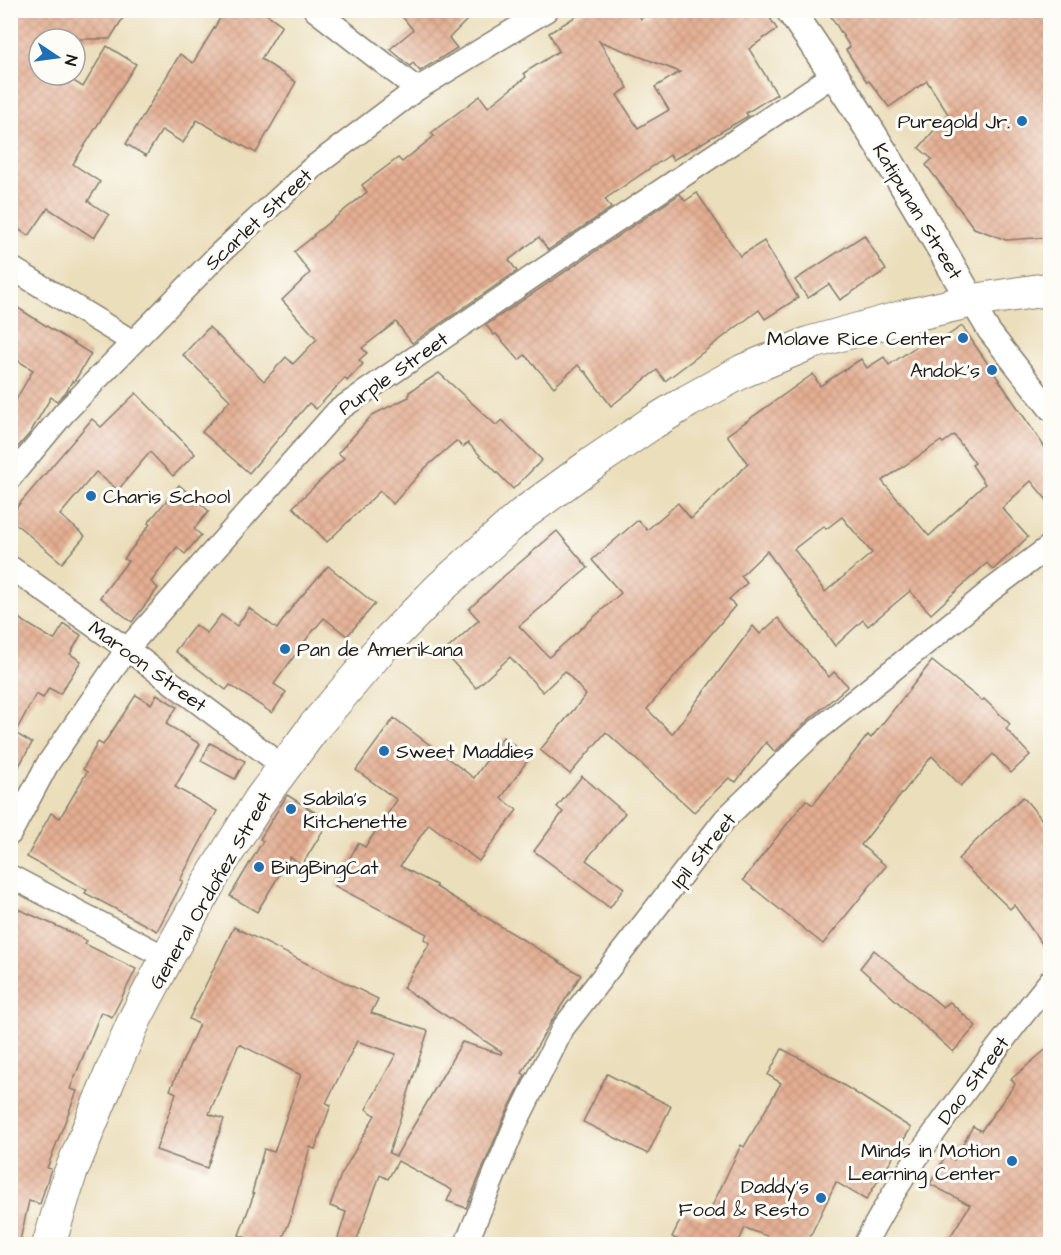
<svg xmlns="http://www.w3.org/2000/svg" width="1061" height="1255" font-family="'Architects Daughter',sans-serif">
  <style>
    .building { fill: url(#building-cross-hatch); fill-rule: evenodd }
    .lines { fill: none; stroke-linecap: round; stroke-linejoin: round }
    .minor-casing { stroke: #847d6c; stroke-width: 25 }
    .tertiary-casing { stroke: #847d6c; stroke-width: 31 }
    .secondary-casing { stroke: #847d6c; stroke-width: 35 }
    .minor { stroke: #fff; stroke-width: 22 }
    .tertiary { stroke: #fff; stroke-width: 28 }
    .secondary { stroke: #fff; stroke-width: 33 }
    .poi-dot { fill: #1f6fb2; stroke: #fdfcf7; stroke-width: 2 }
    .labels { text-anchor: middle; stroke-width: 6; stroke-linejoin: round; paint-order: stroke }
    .poi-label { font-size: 20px; fill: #1c1c1c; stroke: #fdfcf7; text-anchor: end }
    .street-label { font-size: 20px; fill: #1c1c1c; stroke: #fdfcf7 }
  </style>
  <defs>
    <pattern id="building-cross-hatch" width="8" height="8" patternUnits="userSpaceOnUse" patternTransform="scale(1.5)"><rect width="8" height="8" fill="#e4ae93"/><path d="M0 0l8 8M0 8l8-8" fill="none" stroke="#c3957e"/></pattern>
  </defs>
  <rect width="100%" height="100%" fill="#fdfcf7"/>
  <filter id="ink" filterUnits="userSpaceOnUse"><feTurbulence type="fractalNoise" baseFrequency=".0167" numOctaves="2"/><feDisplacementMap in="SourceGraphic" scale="12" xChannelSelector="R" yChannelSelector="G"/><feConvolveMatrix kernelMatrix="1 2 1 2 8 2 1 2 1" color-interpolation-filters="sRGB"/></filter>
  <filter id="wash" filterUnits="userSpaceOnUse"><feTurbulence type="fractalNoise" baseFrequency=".008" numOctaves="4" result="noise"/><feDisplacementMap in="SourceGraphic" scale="24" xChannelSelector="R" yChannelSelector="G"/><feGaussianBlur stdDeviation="1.35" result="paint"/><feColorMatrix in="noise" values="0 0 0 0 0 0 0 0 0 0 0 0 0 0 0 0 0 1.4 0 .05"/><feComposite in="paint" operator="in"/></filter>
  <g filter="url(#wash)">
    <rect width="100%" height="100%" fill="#ebdebb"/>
    <g id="blocks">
      <g class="building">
        <path d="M10,10H110L123,18L110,39H39V75H64L83,87L107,46L136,64L73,164L100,182L88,201L109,215L94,238L48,208L29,236L10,224Z"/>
        <path d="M225,10H261L282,25L261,59L296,82L256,153L197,120L183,143L162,130L146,156L126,144L180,54L193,63Z"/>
        <path d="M397,10H477L449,38L457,48L420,71L413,63L410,66L390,49L413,30Z"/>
        <path d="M586,10H636L641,19L654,10H765L777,29L749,49L777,94L746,113L748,116L673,160L670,155L646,171L605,199L611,208L548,250L539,237L509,260L517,271L412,343L396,322L362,348L367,353L359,360L363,364L347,381L345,378L316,409L309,403L249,473L202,432L230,400L183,355L209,327L264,381L286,357L293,364L317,339L282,300L310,273L294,252L314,236L313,235L367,192L362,185L398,158L402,162L434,136L431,133L480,96L488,107L526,77L524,73L559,51L549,33ZM599,41L680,72L655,87L669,110L638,128L617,95L628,88Z"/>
        <path d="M827,10H1050V237L1006,240L974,228L926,165L932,159L919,148L948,114L927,81L889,107L869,81L867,82L846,50L850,47Z"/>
        <path d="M697,193L740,256L764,241L798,298L765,319L759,310L665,381L657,370L611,406L585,371L584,372L578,365L554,387L525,355L519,360L496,334L494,335L486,325L680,194L685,201Z"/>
        <path d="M864,235L886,270L840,300L829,284L808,298L795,280Z"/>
        <path d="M10,303L91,354L74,382L72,381L67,391L57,401L51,397L30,433L10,456V410L33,370L10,356Z"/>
        <path d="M962,326L1050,455V504L1031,481L1002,508L1028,537L993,570L987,563L931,614L910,591L868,626L863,620L835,646L767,551L741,576L747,583L729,599L735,606L647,709L672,734L753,626L760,634L778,618L829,677L834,672L848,686L805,723L775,752L766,742L736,782L729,778L694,812L606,732L570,774L540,750L586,695L565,671L543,692L510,657L476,688L444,652L479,620L469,609L504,576L557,531L588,568L519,626L549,657L621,593L592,560L638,520L647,530L678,503L691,519L748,464L727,435L813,374L820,386L861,359L867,368L884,357L889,365L930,337L935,344ZM954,435L975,463L972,465L985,484L929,536L882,481L941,441L943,443ZM842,517L872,553L825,592L794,549L824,526L826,529Z"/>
        <path d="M439,373L496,425L502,420L542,460L513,489L468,443L463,447L456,441L424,469L393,504L380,491L327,542L293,507L344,458L338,453L372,415L409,397V392Z"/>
        <path d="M136,393L195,454L173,476L150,452L118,490L96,472L60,515L85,536L62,563L10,519V515L92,419L101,427Z"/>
        <path d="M179,485L209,511L194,529L201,535L185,554L177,547L151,582L158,588L132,622L100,597L128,561L124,559L150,524L148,523Z"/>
        <path d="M328,566L375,604L347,636L324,618L308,637L274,684L286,692L272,713L230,685L226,690L175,651L195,625L207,633L221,615L237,626L249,608L277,629L292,607Z"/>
        <path d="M10,613L54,640L64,624L81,635L70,654L81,661L60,694L49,688L43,698L36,694L15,733L32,743L10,782Z"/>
        <path d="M932,661L982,701L984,699L1010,724L1006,729L1030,755L1011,773L993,754L961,786L932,756L861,845L886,866L823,944L743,880L806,800L813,805L868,735L871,738Z"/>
        <path d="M157,694L177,707L166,724L200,744L175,787L217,811L180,880L183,881L157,931L85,893L87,890L27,857L51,813L60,818L87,772L83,769L98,742L103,745L136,695L151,704Z"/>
        <path d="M394,718L474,778L503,737L530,757L501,798L517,810L479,861L429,824L400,866L436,885V887L581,975L551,1022L522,1073L525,1075L503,1120L466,1208L447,1201L452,1190L398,1161L388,1179L380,1175L355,1245H336L346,1212L330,1206L340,1177L375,1115L366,1109L396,1054L357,1041L326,1103L331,1105L315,1149L310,1147L290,1220L280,1245H264L239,1235L254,1194L252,1193L264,1149L274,1152L301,1075L239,1044L209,1114L224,1119L207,1168L156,1150L176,1093L170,1090L199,1024L189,1019L234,927L378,999L371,1013L428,1031L389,1153L396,1156L462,1042L501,1054L502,1052L403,988L430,943L424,939L427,934L335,886L358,843L365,847L397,800L356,770Z"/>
        <path d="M210,743L245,761L235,779L201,761Z"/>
        <path d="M582,776L625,813L586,860L624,888L610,908L534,851L563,812L557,807Z"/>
        <path d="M287,795L329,821L302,865L290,857L257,912L230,896L263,841L260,839Z"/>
        <path d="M1023,797L1050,829V955L1014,905L1010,909L958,859L992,825Z"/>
        <path d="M18,909L70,932L87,941L85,944L136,969L112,1017L101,1012L70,1089L77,1091L47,1168L51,1169L40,1204L29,1201L19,1245H10V927Z"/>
        <path d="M874,950L943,1007L950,1002L976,1026L953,1052L860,968Z"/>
        <path d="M1050,1046V1245H945L970,1205L930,1184L946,1155L954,1160L973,1126L981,1131L1015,1084L1011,1079Z"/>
        <path d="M782,1049L807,1062L911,1128L866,1200L836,1182L806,1245H791L745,1228L737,1245H688L672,1237L685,1211L705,1221L741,1145L744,1147L781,1083L768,1075Z"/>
        <path d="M607,1074L671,1106L648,1154L583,1122Z"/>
      </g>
    </g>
  </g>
  <g filter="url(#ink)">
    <use href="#blocks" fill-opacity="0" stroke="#847d6c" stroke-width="1.5"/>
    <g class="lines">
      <defs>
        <g id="minor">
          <path d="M315,10L417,89"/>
          <path d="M10,267L133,342"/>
          <path d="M971,301L989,331L1050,409"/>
          <path d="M10,478L64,413L220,253L312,168L417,89L547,10"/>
          <path d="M10,567L127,649L284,767"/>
          <path d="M10,834L47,765L127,649L337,411L532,277L835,74"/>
          <path d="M10,876L167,958"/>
          <path d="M466,1244L515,1125L563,1028L725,819L814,733L955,620L990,591L1050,546"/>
          <path d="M865,1244C891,1192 925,1144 960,1098C989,1058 1019,1019 1050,981"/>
        </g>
        <path id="tertiary" d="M790,10C856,104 915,201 971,301"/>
        <path id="secondary" d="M49,1244L70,1174L113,1069L136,1017L167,958L215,872L260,800L314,727L383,646L440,588L523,514L593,463L652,423L688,401L743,371L810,343L907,316L971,301L1050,289"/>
      </defs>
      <use href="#minor" class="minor-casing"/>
      <use href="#tertiary" class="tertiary-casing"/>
      <use href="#secondary" class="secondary-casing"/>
      <use href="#minor" class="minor"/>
      <use href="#tertiary" class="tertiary"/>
      <use href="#secondary" class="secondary"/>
    </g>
  </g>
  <g class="poi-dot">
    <circle cx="1022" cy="121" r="6"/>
    <circle cx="963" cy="338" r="6"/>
    <circle cx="992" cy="370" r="6"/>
    <circle cx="91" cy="496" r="6"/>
    <circle cx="285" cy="649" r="6"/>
    <circle cx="384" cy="751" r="6"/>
    <circle cx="291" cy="809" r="6"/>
    <circle cx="259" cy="867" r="6"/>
    <circle cx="1012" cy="1161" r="6"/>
    <circle cx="821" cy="1198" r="6"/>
  </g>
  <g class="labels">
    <g class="poi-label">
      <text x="1010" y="128">Puregold Jr.</text>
      <text x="951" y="345">Molave Rice Center</text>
      <text x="980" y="377">Andok's</text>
      <text x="103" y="503" text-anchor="start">Charis School</text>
      <text x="297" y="656" text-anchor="start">Pan de Amerikana</text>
      <text x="396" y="758" text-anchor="start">Sweet Maddies</text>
      <text x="303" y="805" text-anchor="start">Sabila's<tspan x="303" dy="23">Kitchenette</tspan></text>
      <text x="271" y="874" text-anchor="start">BingBingCat</text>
      <text x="1000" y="1157">Minds in Motion<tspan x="1000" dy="23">Learning Center</tspan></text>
      <text x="809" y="1193">Daddy's<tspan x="809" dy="23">Food &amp; Resto</tspan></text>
    </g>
    <g class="street-label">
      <text transform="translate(918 211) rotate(59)" y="7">Katipunan Street</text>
      <text transform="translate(258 219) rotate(-43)" y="7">Scarlet Street</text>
      <text transform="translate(393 373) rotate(-35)" y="7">Purple Street</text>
      <text transform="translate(148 666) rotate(36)" y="7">Maroon Street</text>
      <text transform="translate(703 850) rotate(-51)" y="7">Ipil Street</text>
      <text transform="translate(210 890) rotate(-60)" y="7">General Ordoñez Street</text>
      <text transform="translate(973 1080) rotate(-53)" y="7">Dao Street</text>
    </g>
  </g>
  <rect width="1061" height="1255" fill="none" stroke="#fdfcf7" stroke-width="36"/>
  <g transform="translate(57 57) rotate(103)"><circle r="28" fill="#fdfcf7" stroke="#a3a29f" stroke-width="1.5"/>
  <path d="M0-4.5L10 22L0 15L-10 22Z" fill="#1f6fb2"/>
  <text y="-9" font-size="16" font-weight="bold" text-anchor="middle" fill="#1c1c1c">N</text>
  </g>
</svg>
